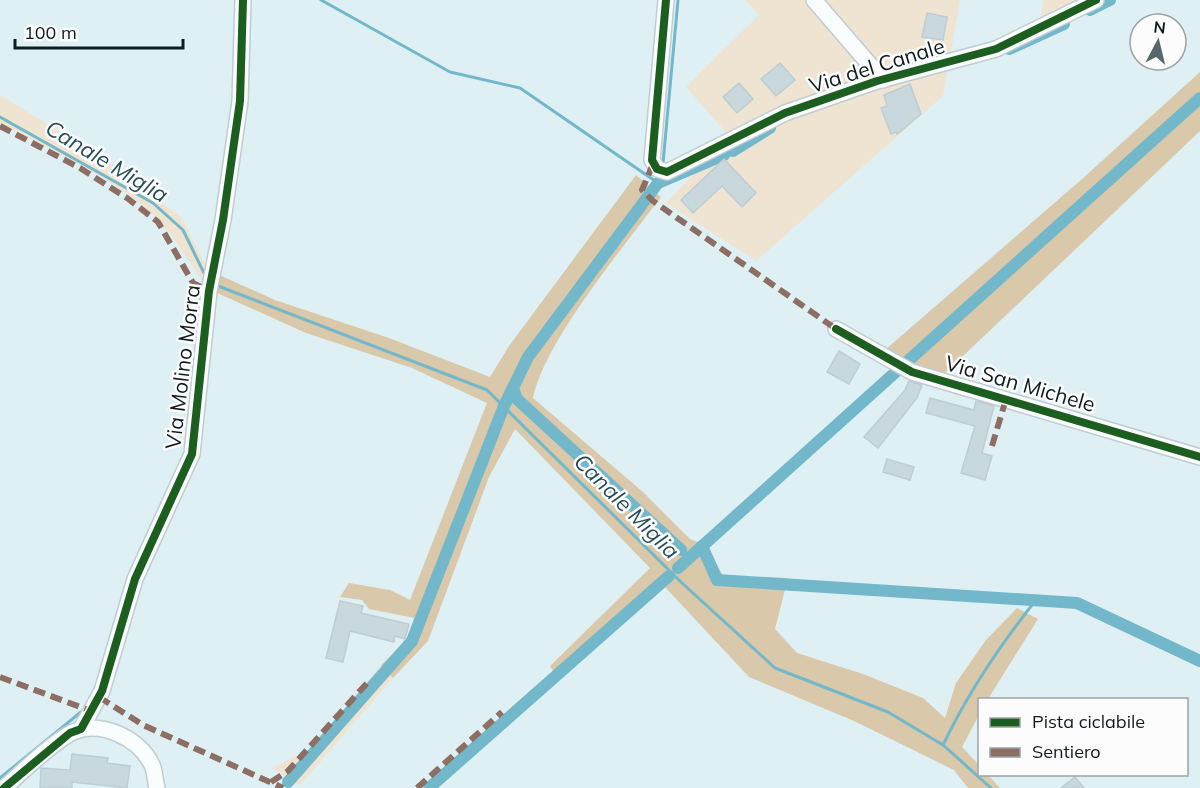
<svg xmlns="http://www.w3.org/2000/svg" width="1200" height="788" font-family="Mulish,sans-serif">
  <style>
    .green { fill: #eee4d1 }
    .forest { fill: #d9c8aa }
    .lines { fill: none; stroke-linecap: round; stroke-linejoin: round }
    .stream { stroke: #72b8ca; stroke-width: 3 }
    .canal { stroke: #72b8ca; stroke-width: 12 }
    .building { fill: #c9d8dc; stroke: #becdd1; stroke-width: 1.5 }
    .minor-casing { stroke: #bfcdd1; stroke-width: 18 }
    .minor { stroke: #fafdfe; stroke-width: 15 }
    .quiet { stroke: #8d6e63; stroke-width: 6; stroke-dasharray: 12 6; stroke-linecap: butt }
    .cycleway-casing { stroke: #fcfcfc; stroke-width: 11 }
    .cycleway { stroke: #1b5e20; stroke-width: 8 }
    .labels { text-anchor: middle; stroke-width: 5; stroke-linejoin: round; paint-order: stroke }
    .street-label { font-size: 21px; fill: #0e1c20; stroke: #fcfcfc }
    .water-label { font-size: 22px; font-style: italic; fill: #254d58; stroke: #fcfcfc }
  </style>
  <rect width="100%" height="100%" fill="#dff0f5"/>
  <g class="green">
    <path d="M745,0H960L943,96L756,261L666,203L729,136L686,87L759,15Z"/>
    <path d="M1043,0H1078L1040,21Z"/>
    <path d="M0,95L106,160L182,218L208,270L204,283C185,258 172,230 148,210C111,177 45,147 0,123Z"/>
    <path d="M381,665L393,678L300,785L272,768L313,748Z"/>
  </g>
  <g class="forest">
    <path d="M1200,72V131L942,376L916,370L885,350L1082,179Z"/>
    <path d="M636,175L661,197C624,247 545,340 533,398L643,492L690,539L708,547L723,576L788,578L775,629L797,653L863,674L923,698L945,718L956,683L986,640L1017,608L1038,619L988,699L980,700L979,715L962,747L979,765L980,774L988,775L1000,788H968L954,770L854,721L749,677L664,586L559,680L550,666L650,568L515,429L489,477L428,641L393,678L381,665L409,638L414,618L369,609L362,600L340,597L349,583L390,590L410,600L487,403L412,368L306,333L215,292L217,274L275,300L389,338L490,377L509,346Z"/>
  </g>
  <g class="lines">
    <g class="stream">
      <path d="M321,0L450,72L520,88L658,183"/>
      <path d="M0,117L153,203L183,230L205,275"/>
      <path d="M663,163L678,0"/>
      <path d="M218,286L487,390L682,583L775,668L888,712L943,745L991,788"/>
      <path d="M943,745C968,693 1000,645 1036,600"/>
      <path d="M0,778L81,712"/>
    </g>
    <g class="canal">
      <path d="M1090,10L1110,0"/>
      <path d="M1009,49L1064,24"/>
      <path d="M733,151L770,128"/>
      <path d="M513,388L517,399L681,550"/>
      <path d="M702,546L717,580L1077,603L1200,661"/>
      <path d="M678,568L1200,98"/>
      <path d="M288,782L412,641L504,406L528,357L658,183L724,155"/>
      <path d="M429,788L669,576"/>
    </g>
  </g>
  <g class="building">
    <path d="M927,13L947,17L943,40L922,37Z"/>
    <path d="M780,63L795,80L776,96L761,79Z"/>
    <path d="M739,83L753,99L737,113L723,97Z"/>
    <path d="M910,84L921,114L897,134L896,132L891,134L881,108L887,106L884,95Z"/>
    <path d="M724,159L756,193L742,207L722,186L693,213L681,200Z"/>
    <path d="M839,351L860,364L849,384L827,372Z"/>
    <path d="M909,381L922,385L917,398L878,448L864,437L905,390Z"/>
    <path d="M930,398L974,410L976,401L994,406L982,453L992,456L985,480L961,473L975,426L926,413Z"/>
    <path d="M887,459L914,467L910,480L883,472Z"/>
    <path d="M340,601L363,606L361,613L409,624L405,639L395,636L394,642L350,631L343,662L326,658Z"/>
    <path d="M72,754L108,758L107,763L130,766L127,788L72,782V788H40L41,768L70,770Z"/>
    <path d="M1075,777L1084,788H1061Z"/>
  </g>
  <g class="lines">
    <defs>
      <g id="minor">
        <path d="M666,0L652,160L657,169L667,172L785,113L877,81L996,49L1096,0"/>
        <path d="M814,0L883,80"/>
        <path d="M836,329L912,372L1200,457"/>
        <path d="M81,729L102,691L135,579L192,454L209,291L223,220L240,101L243,0"/>
        <path d="M4,788C21,773 54,741 73,732C101,720 139,738 152,765C155,771 155,781 157,788"/>
      </g>
    </defs>
    <use href="#minor" class="minor-casing"/>
    <use href="#minor" class="minor"/>
    <g class="quiet">
      <path d="M0,126L80,168L127,198L158,222L193,283L209,291"/>
      <path d="M653,164L642,190L653,201L836,329"/>
      <path d="M992,446L1006,399"/>
      <path d="M0,677L91,711"/>
      <path d="M99,697L143,725L283,788"/>
      <path d="M271,782L288,771L368,682"/>
      <path d="M417,788L502,712"/>
    </g>
    <defs>
      <g id="cycleway">
        <path d="M666,0L652,160L657,169L667,172L785,113L877,81L996,49L1096,0"/>
        <path d="M836,329L912,372L1200,457"/>
        <path d="M4,788L70,733L81,729L102,691L135,579L192,454L209,291L223,220L240,101L243,0"/>
      </g>
    </defs>
    <use href="#cycleway" class="cycleway-casing"/>
    <use href="#cycleway" class="cycleway"/>
  </g>
  <g class="labels">
    <g class="street-label">
      <text transform="translate(877 66) rotate(-17)" y="7">Via del Canale</text>
      <text transform="translate(183 367) rotate(-83)" y="7">Via Molino Morra</text>
      <text transform="translate(1020 384) rotate(16)" y="7">Via San Michele</text>
    </g>
    <g class="water-label">
      <text transform="translate(107 161) rotate(31)" y="8">Canale Miglia</text>
      <text transform="translate(627 506) rotate(45)" y="8">Canale Miglia</text>
    </g>
  </g>
  <rect x="978" y="698" width="210" height="78" fill="#fcfcfc" stroke="#9da2a4" stroke-width="1.5"/>
  <rect x="990" y="718" width="30" height="9" fill="#1b5e20" stroke="#9da2a4" stroke-width="1.5"/>
  <text x="1032" y="728" font-size="18" fill="#0e1c20">Pista ciclabile</text>
  <rect x="990" y="748" width="30" height="9" fill="#8d6e63" stroke="#9da2a4" stroke-width="1.5"/>
  <text x="1032" y="758" font-size="18" fill="#0e1c20">Sentiero</text>
  <g transform="translate(1158 42) rotate(7)"><circle r="28" fill="#fcfcfc" stroke="#9da2a4" stroke-width="1.5"/>
  <path d="M0-4.5L10 22L0 15L-10 22Z" fill="#57666b"/>
  <text y="-9" font-size="16" font-weight="bold" text-anchor="middle" fill="#0e1c20">N</text>
  </g>
  <path d="M15 39v9h168v-9" fill="none" stroke="#0e1c20" stroke-width="3"/>
  <text x="24" y="39" font-size="18" fill="#0e1c20" stroke="#fcfcfc" stroke-width="4.5" paint-order="stroke">100 m</text>
</svg>
